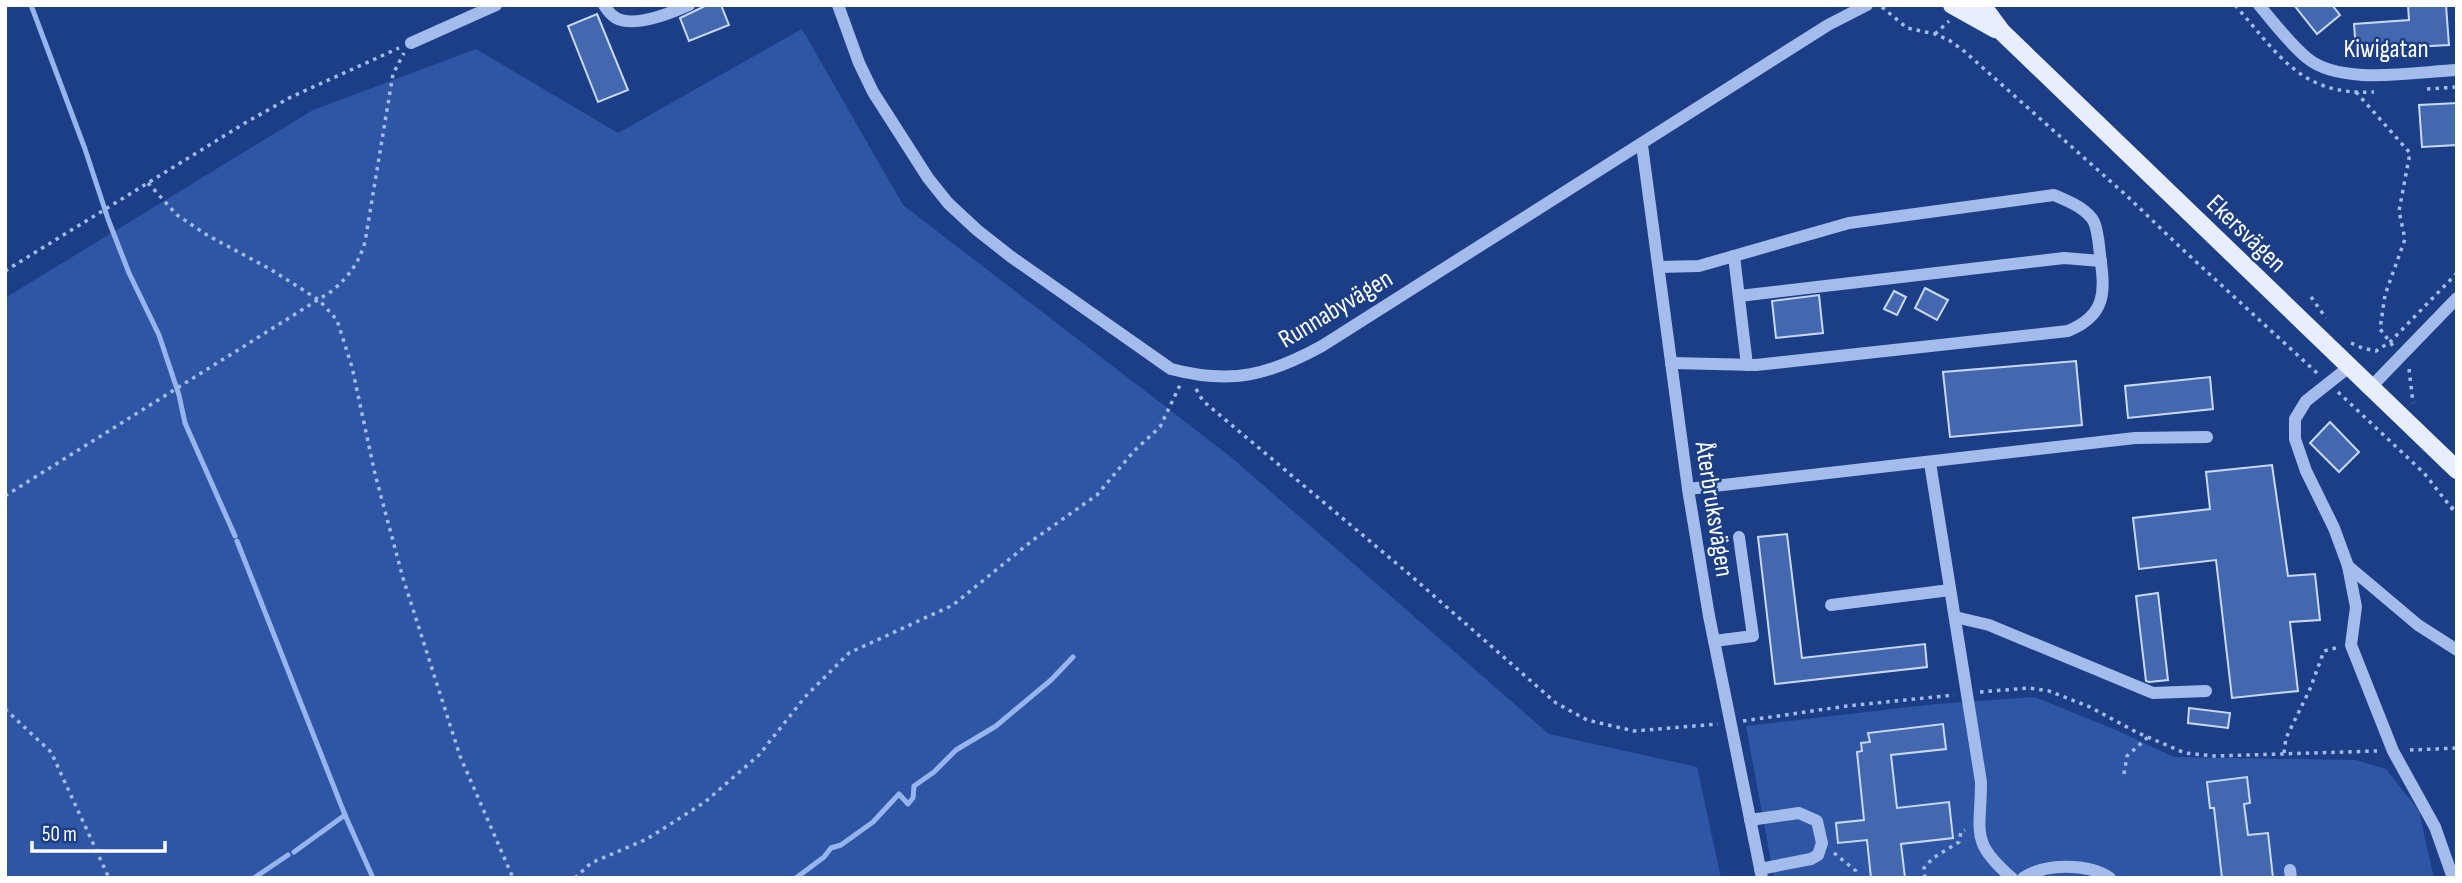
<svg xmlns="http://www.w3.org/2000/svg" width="2462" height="883" font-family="'Sofia Sans Condensed',sans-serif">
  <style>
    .green { fill: #2e56a5 }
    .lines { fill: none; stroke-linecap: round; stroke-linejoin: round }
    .stream { stroke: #96b5ee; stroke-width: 5 }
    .building { fill: #4468b0; stroke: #c8d9f9; stroke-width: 2 }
    .path { stroke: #a3bcec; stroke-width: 3.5; stroke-dasharray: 3.5 5; stroke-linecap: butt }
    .minor { stroke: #a3bcec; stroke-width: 12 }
    .major { stroke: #e8eeff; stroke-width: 18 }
    .labels { text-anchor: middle; stroke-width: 5; stroke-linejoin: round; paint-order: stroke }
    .street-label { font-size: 26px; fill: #fff; stroke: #1b3e87 }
  </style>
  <rect width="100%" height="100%" fill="#1b3e87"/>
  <g class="green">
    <path d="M802,29L903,205L1231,457L1549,734L1697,767L1721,878H5V298L313,110L476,49L618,133Z"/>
    <path d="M2035,697L2116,730L2174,757L2356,760L2386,769L2419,811L2434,878H1774L1746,726L1936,704Z"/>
  </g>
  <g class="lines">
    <g class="stream">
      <path d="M31,5L85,149L108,219L129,273L159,335L179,395L185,423L235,536"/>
      <path d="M237,541L345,815L373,878"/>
      <path d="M294,852L345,815"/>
      <path d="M254,878L288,855"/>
      <path d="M796,878L824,857L831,848L841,845L873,822L899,794L908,804L913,798L914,786L934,772L956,750L996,726L1051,680L1073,657"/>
    </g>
  </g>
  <g class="building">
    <path d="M707,5H721L729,25L689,41L680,18Z"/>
    <path d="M2294,5H2332L2340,15L2317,34Z"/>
    <path d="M2408,5H2446L2449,45L2356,50L2354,24L2409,20Z"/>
    <path d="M597,14L628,90L598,102L568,26Z"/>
    <path d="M2457,103V145L2422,147L2419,105Z"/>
    <path d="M1925,288L1948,300L1937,320L1915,308Z"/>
    <path d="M1894,291L1906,297L1897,315L1884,309Z"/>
    <path d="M1819,295L1823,333L1776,338L1772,301Z"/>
    <path d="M2076,361L2082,425L1950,437L1943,372Z"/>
    <path d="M2210,377L2213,409L2128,418L2125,386Z"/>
    <path d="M2330,422L2359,452L2339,472L2310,443Z"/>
    <path d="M2272,465L2288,576L2315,574L2320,620L2290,622L2298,691L2232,698L2216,560L2139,569L2133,518L2210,509L2206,472Z"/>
    <path d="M1787,534L1802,658L1925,644L1927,667L1775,684L1758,537Z"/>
    <path d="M2158,593L2168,680L2149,682L2146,681L2136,596Z"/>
    <path d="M2189,708L2230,713L2228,728L2188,723Z"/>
    <path d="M1943,724L1946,749L1891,755L1897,808L1949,802L1953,838L1901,844L1905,878H1871L1867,840L1838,843L1836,823L1864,820L1857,752L1862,751L1861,743L1870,742L1868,733Z"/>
    <path d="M2247,777L2250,803L2244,804L2248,835L2268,833L2273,878H2222L2214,808H2210L2207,782Z"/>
  </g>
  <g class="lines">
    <g class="path">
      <path d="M2235,5C2279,55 2301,96 2374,92"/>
      <path d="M1882,7L1907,28L1935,34L1949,40L1964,51L2127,196L2180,247L2317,373"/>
      <path d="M1935,34L1949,21"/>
      <path d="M2427,89L2457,87"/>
      <path d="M2356,92L2410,153L2399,211L2405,239L2385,295L2380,329L2393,346"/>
      <path d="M148,183L177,215L207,235L270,269L319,300L337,320L352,367L375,474L403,578L460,756L513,878"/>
      <path d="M5,271L245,123L291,97L399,48"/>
      <path d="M2311,297L2326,318"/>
      <path d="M2351,343L2362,348L2376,351L2390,342L2457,273"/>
      <path d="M2409,369L2413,403"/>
      <path d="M1196,389L1203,401L1409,574L1556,703L1587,720L1634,731L1718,724"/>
      <path d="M2338,392L2424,473L2457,515"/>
      <path d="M5,496L332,291C349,276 359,263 365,242L393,74L404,53"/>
      <path d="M2451,509L2457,503"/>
      <path d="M1980,692L2029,688L2049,691L2090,707L2136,732L2185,753L2215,756L2377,751"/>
      <path d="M5,709L51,752L109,878"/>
      <path d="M1743,721L1847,706L1954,695"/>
      <path d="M2410,750L2457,748"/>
      <path d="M2284,753L2286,738L2310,689L2324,651L2339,647"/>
      <path d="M2124,774L2127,756L2148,737"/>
      <path d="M1834,853L1856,871L1858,878"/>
      <path d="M575,878L591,863L647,839L705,802L759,755L805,697L849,653L953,605L1033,540L1097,495L1134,451L1160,427L1181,383"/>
      <path d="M1925,878L1924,868L1933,858L1959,842L1961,832L1965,830"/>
    </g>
    <g class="minor">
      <path d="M604,5C607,10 611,15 616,18C634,28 671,13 689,5"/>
      <path d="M838,5L859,63L873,92L928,178L948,203L977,230L1010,256L1171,369C1232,385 1269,375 1322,346L1828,25L1867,5"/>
      <path d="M2259,5C2274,23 2289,43 2307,58C2341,86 2414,72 2457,70"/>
      <path d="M411,43L496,5"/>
      <path d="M1642,145L1688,489L1709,616L1762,878"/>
      <path d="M1734,256L1747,365"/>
      <path d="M1659,267L1699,266L1849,223L2054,195C2067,201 2087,208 2094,222C2098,231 2099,245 2100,255C2105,291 2107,315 2068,331L1756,365L1671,363"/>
      <path d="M1739,296L2064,258L2101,261"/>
      <path d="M2349,367L2306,401L2295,419V439L2306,471L2334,528L2348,566L2356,607L2351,645L2393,751L2435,827L2453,878"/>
      <path d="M2370,388L2457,298"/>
      <path d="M1930,463L1981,782C1981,833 1969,841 2012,878"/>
      <path d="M1688,489L2135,438L2207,437"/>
      <path d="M2348,566L2418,625L2457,650"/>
      <path d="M1831,605L1950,590"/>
      <path d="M1955,617L1989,625L2153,693L2206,691"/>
      <path d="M1714,641L1753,636L1739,537"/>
      <path d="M1750,820L1799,813L1817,821L1822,843L1818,855L1811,859L1760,869"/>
      <path d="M2290,870L2291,878"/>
      <path d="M2023,878C2045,863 2088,863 2110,878"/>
    </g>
    <g class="major">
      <path d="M1952,5L1995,29"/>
      <path d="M1982,5L2002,32L2457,470"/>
    </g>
  </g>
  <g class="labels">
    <g class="street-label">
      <text x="2386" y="57">Kiwigatan</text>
      <text transform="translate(2247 233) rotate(44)" y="9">Ekersvägen</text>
      <text transform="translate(1335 308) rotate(-31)" y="9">Runnabyvägen</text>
      <text transform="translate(1715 509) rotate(81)" y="9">Återbruksvägen</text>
    </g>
  </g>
  <rect width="2462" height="883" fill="none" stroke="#ffffff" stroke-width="14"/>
  <path d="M32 841v10h133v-10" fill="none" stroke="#ffffff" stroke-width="3.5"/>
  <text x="42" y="841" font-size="21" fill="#ffffff" stroke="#1b3e87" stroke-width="5" paint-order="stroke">50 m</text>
</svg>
